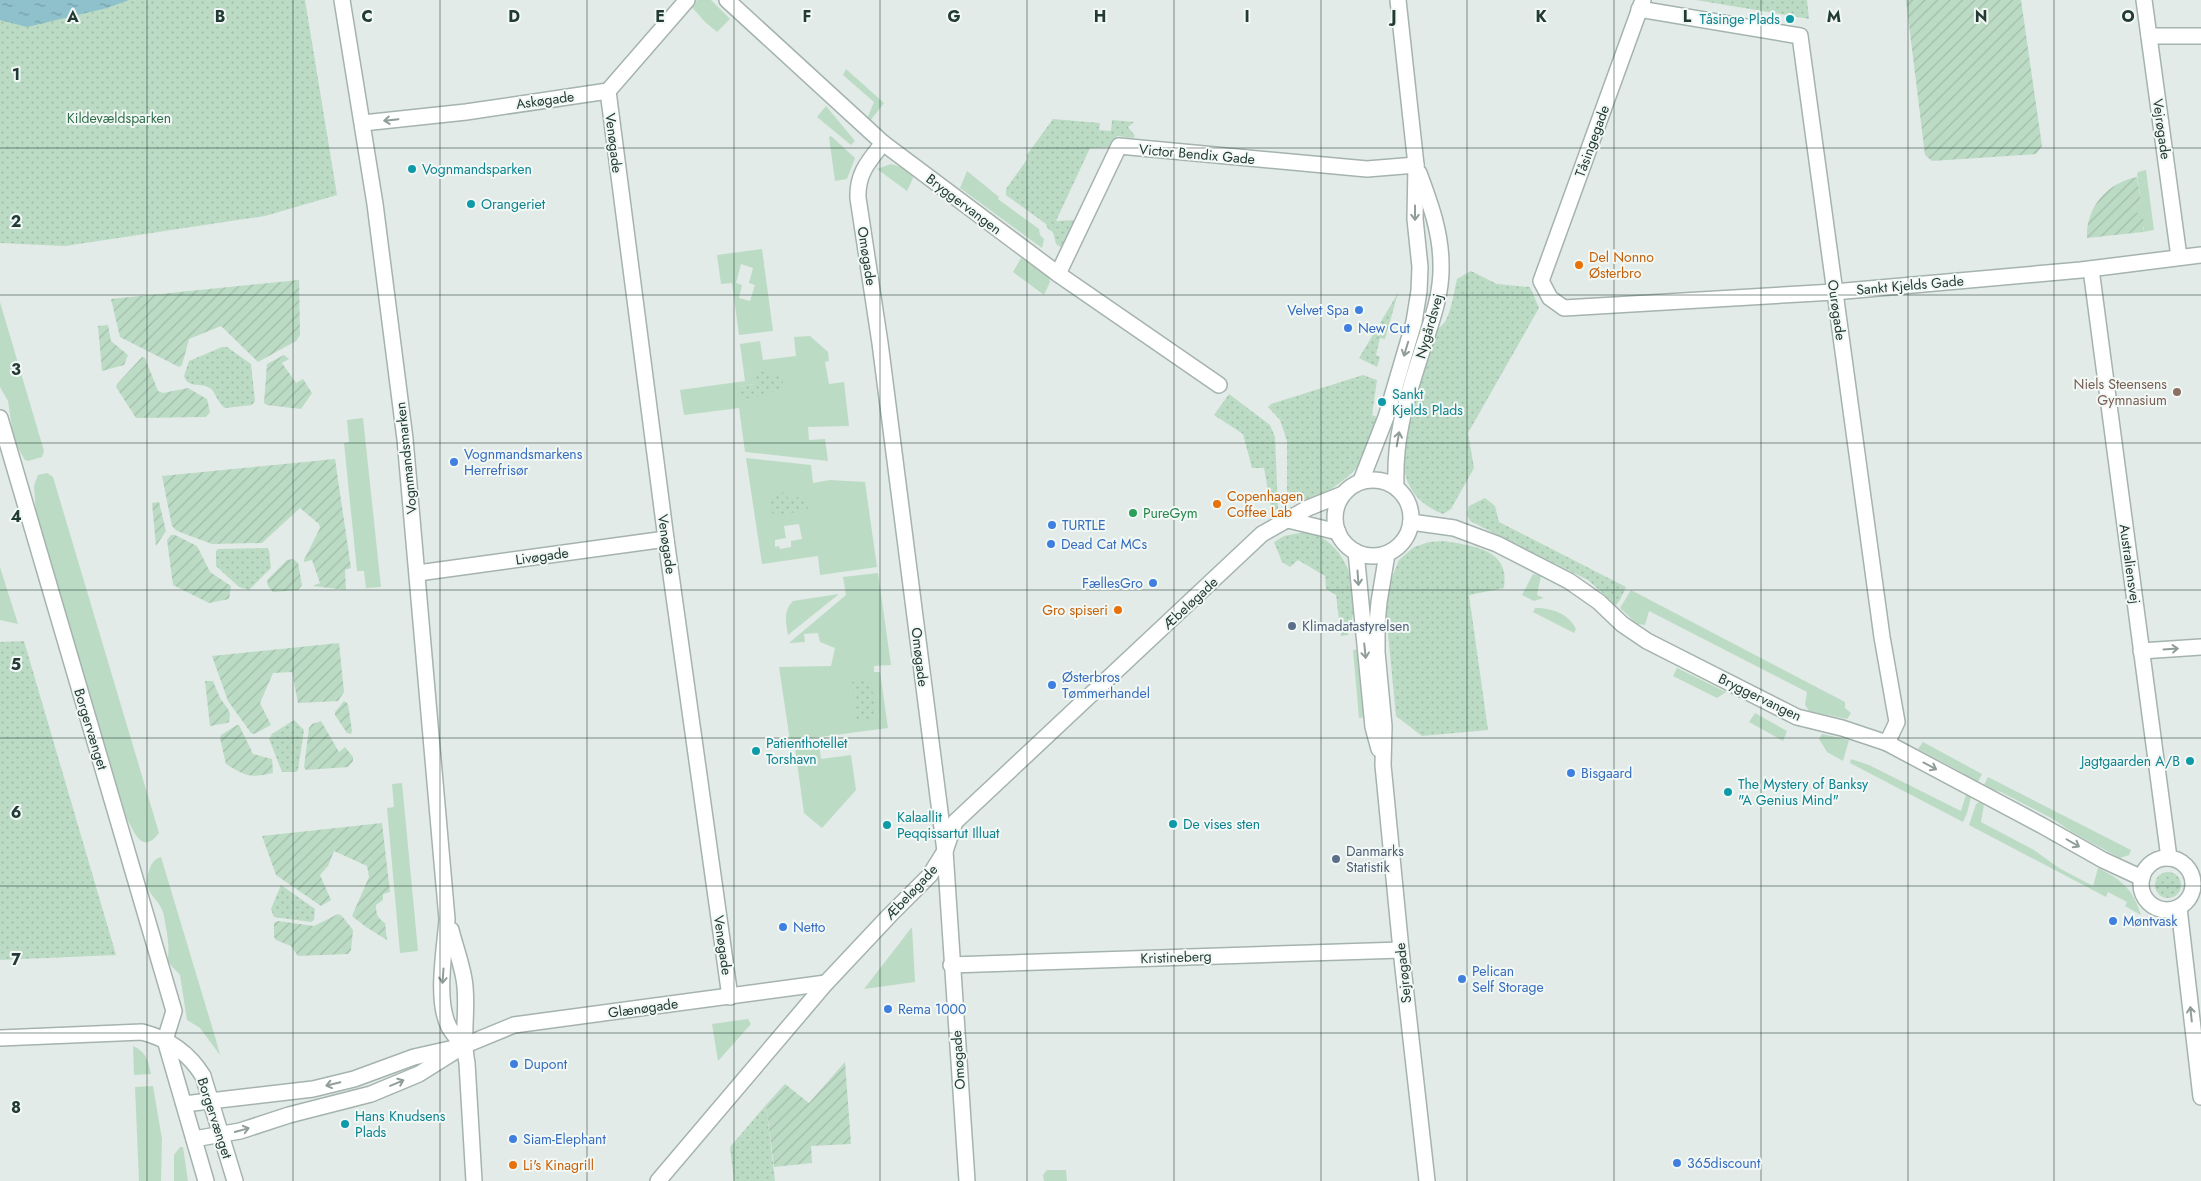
<svg xmlns="http://www.w3.org/2000/svg" width="2201" height="1181" font-family="Jost,sans-serif">
  <style>
    .grass { fill: #bcdbc5; fill-rule: evenodd }
    .park { fill: url(#park-dots) }
    .garden { fill: url(#garden-furrows) }
    .water { fill: url(#water-ripples) }
    .lines { fill: none; stroke-linecap: round; stroke-linejoin: round }
    .minor-casing { stroke: #a5b3ae; stroke-width: 18 }
    .minor { stroke: #fff; stroke-width: 15 }
    .oneway { stroke: #919d9a }
    .grid { fill: none; stroke: #233b35; stroke-width: 1; stroke-opacity: 0.55 }
    .culture-dot { fill: #0f9aa8; stroke: #f2f8f5; stroke-width: 2 }
    .food-dot { fill: #e8710a; stroke: #f2f8f5; stroke-width: 2 }
    .shop-dot { fill: #3f7fe0; stroke: #f2f8f5; stroke-width: 2 }
    .education-dot { fill: #8d6e63; stroke: #f2f8f5; stroke-width: 2 }
    .leisure-dot { fill: #2e9e5b; stroke: #f2f8f5; stroke-width: 2 }
    .service-dot { fill: #5c6f8a; stroke: #f2f8f5; stroke-width: 2 }
    .labels { text-anchor: middle; stroke-width: 4; stroke-linejoin: round; paint-order: stroke }
    .culture-label { font-size: 14px; fill: #0d838f; stroke: #f2f8f5; text-anchor: start }
    .street-label { font-size: 14px; fill: #233b35; stroke: #f2f8f5 }
    .park-label { font-size: 14px; fill: #306e4a; stroke: #f2f8f5 }
    .food-label { font-size: 14px; fill: #c56008; stroke: #f2f8f5; text-anchor: start }
    .shop-label { font-size: 14px; fill: #366cbe; stroke: #f2f8f5; text-anchor: start }
    .education-label { font-size: 14px; fill: #785e54; stroke: #f2f8f5; text-anchor: end }
    .leisure-label { font-size: 14px; fill: #27864d; stroke: #f2f8f5; text-anchor: start }
    .service-label { font-size: 14px; fill: #4e5e75; stroke: #f2f8f5; text-anchor: start }
    .grid-label { font-size: 16px; text-anchor: middle; font-weight: bold; fill: #233b35; stroke: #f2f8f5; stroke-width: 4; stroke-linejoin: round; paint-order: stroke }
  </style>
  <defs>
    <pattern id="park-dots" width="8" height="8" patternUnits="userSpaceOnUse" patternTransform="scale(1.25)"><rect width="8" height="8" fill="#bcdbc5"/><path d="M2 2h.1M6 6h.1" fill="none" stroke="#a1bdaa" stroke-width="1.8" stroke-linecap="round"/></pattern>
    <pattern id="garden-furrows" width="10" height="10" patternUnits="userSpaceOnUse" patternTransform="scale(1.25)"><rect width="10" height="10" fill="#bcdbc5"/><path d="M-1 1l2-2M0 10L10 0M9 11l2-2" fill="none" stroke="#a1bdaa"/></pattern>
    <pattern id="water-ripples" width="26" height="14" patternUnits="userSpaceOnUse" patternTransform="scale(1.25)"><rect width="26" height="14" fill="#8ec1cc"/><path d="M2 4q2-2 4 0t4 0M15 11q2-2 4 0t4 0" fill="none" stroke="#749ea6"/></pattern>
  </defs>
  <rect width="100%" height="100%" fill="#e2ebe7"/>
  <g class="grass">
    <path d="M697,0H711L730,19L717,32L705,22L691,6Z"/>
    <path d="M846,69L884,103L870,121L867,119L874,102L843,75Z"/>
    <path d="M826,106L855,141L851,145L817,117Z"/>
    <path d="M831,136L855,158L847,179L835,181L829,137Z"/>
    <path d="M891,164L907,169L912,174L913,178L907,191L877,169Z"/>
    <path d="M2146,170L2154,230L2143,232L2144,228L2134,209L2141,201L2137,174L2138,172Z"/>
    <path d="M967,171L999,197L998,199L1039,229L1040,235L1044,239L1042,248L960,188Z"/>
    <path d="M762,249L773,331L739,335L732,283L721,284L717,255ZM741,264L753,268L749,283L755,285L750,301L739,298L742,285L736,283Z"/>
    <path d="M1021,258L1048,275L1050,282L1044,295L1013,272Z"/>
    <path d="M0,302L44,451L42,457L28,461L25,460L14,441L8,401L0,387Z"/>
    <path d="M810,336L828,352L829,361L825,362L829,384L844,382L849,426L808,427L809,440L825,439L828,461L745,452L739,408L684,415L680,390L745,381L740,344L760,341L763,360L796,356L794,337ZM754,384L766,390L767,395L739,386Z"/>
    <path d="M363,418L381,587L366,588L364,571H357L344,443L349,442L347,420Z"/>
    <path d="M746,458L811,465L813,483L830,480L865,482L877,567L820,575L818,556L762,564ZM799,524L802,539L791,541V547L780,549L779,546L775,547V540L786,538L784,526Z"/>
    <path d="M47,473L53,477L159,833C142,855 135,833 127,819L36,514L34,486L38,475Z"/>
    <path d="M0,567L18,624L0,620Z"/>
    <path d="M878,573L891,665L874,666V672H880L888,728L790,741L779,667L831,666L835,648L820,642L818,633L804,634L805,642L789,643L846,595L843,577Z"/>
    <path d="M1533,574L1541,576L1537,595L1544,598L1534,601L1522,595Z"/>
    <path d="M1631,590L1845,702V708L1851,713L1847,719L1809,711L1805,705L1807,692L1649,611L1645,625L1637,624L1620,608Z"/>
    <path d="M839,594L788,635C786,622 783,611 793,601Z"/>
    <path d="M1535,608C1551,608 1568,613 1576,629L1574,633L1533,612Z"/>
    <path d="M1359,649L1366,717L1359,718L1353,650Z"/>
    <path d="M1677,668L1726,692L1717,698L1673,676Z"/>
    <path d="M1755,713L1787,731L1783,741L1749,722Z"/>
    <path d="M1822,734L1849,740L1843,761L1827,752L1819,739Z"/>
    <path d="M1923,742L1982,774L1977,784L1963,773L1918,749Z"/>
    <path d="M819,744L821,759L851,755L856,790L822,828L804,813L795,748Z"/>
    <path d="M1851,759L1869,765L1961,811L1966,795L1971,797L1967,813L1963,822L1850,763Z"/>
    <path d="M1988,777L2131,850L2129,855L2120,858L2072,832L2053,819L2001,792L1983,787Z"/>
    <path d="M402,783L418,951L400,953L387,808L394,807L392,784Z"/>
    <path d="M1980,802L1984,805L1981,822L2034,850L2059,868L2093,886L2098,868C2122,880 2133,889 2141,915L2125,906L2127,902L2108,892L2106,897L1969,825L1976,804Z"/>
    <path d="M161,857L216,1040L220,1055L200,1028L187,1020L180,975L168,962C168,956 169,949 168,943C168,935 165,924 164,916C160,896 141,895 149,871C151,864 154,859 161,857Z"/>
    <path d="M912,927L915,982L864,989Z"/>
    <path d="M748,1019L751,1024L718,1061L712,1024Z"/>
    <path d="M133,1046C146,1052 148,1060 151,1074L134,1075Z"/>
    <path d="M153,1086L162,1139L161,1181H139L135,1087Z"/>
    <path d="M180,1147H183L188,1181H174V1155Z"/>
    <path d="M1047,1170H1066L1067,1181H1044L1043,1175Z"/>
  </g>
  <g class="park">
    <path d="M0,0H305L337,195L265,216L65,246L0,243Z"/>
    <path d="M1696,0H1807L1809,19Z"/>
    <path d="M1053,119L1100,123L1099,130L1111,131L1112,120L1134,122L1128,127L1135,136L1133,138L1117,136L1111,147L1090,148L1056,221L1076,220L1062,248L1056,244L1053,232L1048,229L1046,224L1006,195V189L1028,158L1026,156Z"/>
    <path d="M1471,271L1497,284L1530,287L1539,308L1468,433L1474,468L1451,509L1443,514C1382,490 1406,428 1420,381C1424,368 1427,345 1434,334C1437,328 1444,325 1446,320C1452,308 1454,292 1457,279Z"/>
    <path d="M1398,293L1385,339L1380,338L1376,355L1380,357L1377,367L1359,358Z"/>
    <path d="M222,347H227L251,364L255,401L252,405L225,408C216,402 216,390 208,387C198,383 188,388 184,376L189,361Z"/>
    <path d="M758,370L784,378L779,394L767,390V396L741,399L739,386L754,384Z"/>
    <path d="M1363,375L1377,380L1372,415L1377,417C1373,433 1368,451 1359,465C1349,479 1301,515 1287,499V441L1280,420L1268,407L1271,404Z"/>
    <path d="M1229,394L1270,425L1275,437L1278,509L1272,513L1264,468H1252L1243,434L1214,415Z"/>
    <path d="M787,492L788,499L806,496L808,510L773,516L769,495Z"/>
    <path d="M1485,498L1495,506L1499,522L1626,587L1620,600L1616,605L1588,580L1470,521L1467,514L1469,506Z"/>
    <path d="M1304,532C1338,536 1355,573 1355,605C1354,614 1350,625 1348,635L1341,636L1336,595L1326,589L1325,576L1298,560L1290,567L1282,562L1274,542L1284,536Z"/>
    <path d="M1444,541C1473,546 1511,549 1504,588L1469,595L1488,730L1422,736L1396,716L1385,603L1392,577L1399,560L1414,547L1429,542Z"/>
    <path d="M267,548L269,550L271,568L249,590L239,587L216,566V551L218,549Z"/>
    <path d="M24,641L116,955L0,960V642Z"/>
    <path d="M871,680L876,719L857,722L852,682Z"/>
    <path d="M294,720L304,730L298,770L296,772H282L269,739L272,734Z"/>
    <circle cx="2168" cy="885" r="13"/>
    <path d="M281,885L315,909L314,920L311,922L274,917L271,909Z"/>
    <path d="M766,1105L775,1181H734L730,1147Z"/>
  </g>
  <g class="garden">
    <path d="M1906,0H2021L2042,146L2036,154L1932,161L1925,155Z"/>
    <path d="M2137,177L2141,201L2134,209L2144,220L2143,232L2087,238C2086,207 2107,183 2137,177Z"/>
    <path d="M299,280L300,335L296,341L258,362L221,326L189,339L182,365L179,367L120,337L111,299Z"/>
    <path d="M108,325L111,341L128,355L124,365L102,371L98,326Z"/>
    <path d="M284,355L289,359L282,363L296,383L303,379L312,393L301,409L267,405L264,403L267,364Z"/>
    <path d="M142,357L145,358L158,391L163,393L188,388L207,399L210,412L206,417L136,418L116,387L117,384Z"/>
    <path d="M335,459L351,568L345,570L346,590L313,586L320,583L312,560L304,562V560L320,528L319,524L300,508L262,543L212,544L177,531L172,526L162,476Z"/>
    <path d="M159,502L166,531L156,546L152,503Z"/>
    <path d="M171,535H175L197,546L210,572L231,586L229,599L209,603L173,585L167,540Z"/>
    <path d="M293,559L298,563L302,585L298,590L273,592L268,586L267,580L287,560Z"/>
    <path d="M339,643L344,692L338,701L298,703L292,672L273,673L260,703L271,725L254,734L251,733L228,701L212,656Z"/>
    <path d="M213,681L220,698L228,709L230,714L229,722L227,723L210,726L205,681Z"/>
    <path d="M344,701L348,704L352,731L351,734L347,733L335,715V712Z"/>
    <path d="M321,721L339,752L345,747L353,757V761L348,767L306,770L304,767L309,728L312,724Z"/>
    <path d="M237,725H239L253,754L272,759L273,773C248,778 248,777 226,764L220,738L221,735Z"/>
    <path d="M382,823L390,892L383,894V900L376,905C376,913 377,918 385,923L387,940L366,927L352,916L369,877L367,866L334,851L328,866L320,875L331,900L321,906L276,875L262,836Z"/>
    <path d="M338,914L342,916L353,930L351,950L348,954L298,956L291,946L276,940L274,937V923L278,921L314,926Z"/>
    <path d="M845,1062L851,1144L811,1146L812,1163L774,1167L766,1105L785,1084L809,1103Z"/>
  </g>
  <path class="water" d="M0,0H129L107,8L27,27L0,20Z"/>
  <g class="lines">
    <defs>
      <g id="minor">
        <path d="M342,0L375,204L405,439L447,919C445,949 435,1000 449,1027C453,1034 459,1040 463,1046"/>
        <path d="M727,0L883,143L1058,274L1219,385"/>
        <path d="M1643,0L1541,281L1550,298L1564,308L1834,292L2081,270L2201,255"/>
        <path d="M2144,0L2179,257"/>
        <path d="M1639,9L1800,36L1882,637L1897,722L1887,743"/>
        <path d="M2149,36H2201"/>
        <path d="M608,91L666,539L730,997"/>
        <path d="M363,123L466,112L608,91L687,0"/>
        <path d="M883,143C868,162 857,174 858,198L880,343L945,851L967,1181"/>
        <path d="M2091,269L2169,858"/>
        <path d="M1058,274L1119,146L1367,169L1416,165"/>
        <path d="M0,418L174,1011L165,1040L206,1181"/>
        <circle cx="1373" cy="518" r="38"/>
        <path d="M1361,481L1386,417L1414,322L1419,291L1420,267L1415,219L1416,165L1398,0"/>
        <path d="M1396,487C1394,436 1406,401 1421,354C1430,325 1442,296 1441,265C1441,232 1430,203 1419,173"/>
        <path d="M1288,520L1338,532"/>
        <path d="M1411,522L1454,528L1497,544L1569,581L1599,602L1622,624L1647,641L1797,717L1842,728L1887,743L2041,825L2103,860L2142,878"/>
        <path d="M1356,552L1373,727L1379,749"/>
        <path d="M1387,554L1379,602L1377,624V652L1384,726L1383,765L1401,950L1427,1181"/>
        <path d="M418,573L666,539"/>
        <path d="M2141,651L2201,647"/>
        <circle cx="2167" cy="884" r="26"/>
        <path d="M2179,908L2201,1097"/>
        <path d="M451,930C455,946 461,962 464,979C469,1007 461,1035 467,1063L474,1181"/>
        <path d="M951,965L1401,950"/>
        <path d="M0,1038L142,1032C169,1039 189,1053 203,1076L235,1181"/>
        <path d="M184,1104L313,1089L354,1079L414,1057L463,1046L514,1025L826,983"/>
        <path d="M194,1139L240,1131L289,1115L371,1094L419,1074L454,1052"/>
        <path d="M658,1181L826,983L889,916L930,875L945,851L955,822L1262,534L1308,508L1343,494"/>
      </g>
    </defs>
    <use href="#minor" class="minor-casing"/>
    <use href="#minor" class="minor"/>
  </g>
  <defs><path id="oneway-shaft" d="M-6 0H5M1.5-3L5.5 0L1.5 3" fill="none" stroke-width="1.6" stroke-linecap="round" stroke-linejoin="round" transform="scale(1.25)"/></defs>
  <g class="oneway">
    <use href="#oneway-shaft" transform="translate(391 120) rotate(174)"/>
    <use href="#oneway-shaft" transform="translate(1415 213) rotate(90)"/>
    <use href="#oneway-shaft" transform="translate(1406 349) rotate(107)"/>
    <use href="#oneway-shaft" transform="translate(1398 439) rotate(-80)"/>
    <use href="#oneway-shaft" transform="translate(1358 578) rotate(86)"/>
    <use href="#oneway-shaft" transform="translate(2171 649) rotate(-4)"/>
    <use href="#oneway-shaft" transform="translate(1365 651) rotate(84)"/>
    <use href="#oneway-shaft" transform="translate(1930 766) rotate(28)"/>
    <use href="#oneway-shaft" transform="translate(2073 843) rotate(30)"/>
    <use href="#oneway-shaft" transform="translate(443 976) rotate(94)"/>
    <use href="#oneway-shaft" transform="translate(2191 1014) rotate(-96)"/>
    <use href="#oneway-shaft" transform="translate(397 1083) rotate(-23)"/>
    <use href="#oneway-shaft" transform="translate(333 1084) rotate(167)"/>
    <use href="#oneway-shaft" transform="translate(242 1130) rotate(-15)"/>
  </g>
  <path class="grid" d="M147,0V1181M293,0V1181M440,0V1181M587,0V1181M734,0V1181M880,0V1181M1027,0V1181M1174,0V1181M1321,0V1181M1467,0V1181M1614,0V1181M1761,0V1181M1908,0V1181M2054,0V1181M0,148H2201M0,295H2201M0,443H2201M0,590H2201M0,738H2201M0,886H2201M0,1033H2201"/>
  <g class="culture-dot">
    <circle cx="1790" cy="19" r="5"/>
    <circle cx="412" cy="169" r="5"/>
    <circle cx="471" cy="204" r="5"/>
    <circle cx="1382" cy="402" r="5"/>
    <circle cx="756" cy="751" r="5"/>
    <circle cx="2190" cy="761" r="5"/>
    <circle cx="1728" cy="792" r="5"/>
    <circle cx="1173" cy="824" r="5"/>
    <circle cx="887" cy="825" r="5"/>
    <circle cx="345" cy="1124" r="5"/>
  </g>
  <g class="food-dot">
    <circle cx="1579" cy="265" r="5"/>
    <circle cx="1217" cy="504" r="5"/>
    <circle cx="1118" cy="610" r="5"/>
    <circle cx="513" cy="1165" r="5"/>
  </g>
  <g class="shop-dot">
    <circle cx="1359" cy="310" r="5"/>
    <circle cx="1348" cy="328" r="5"/>
    <circle cx="454" cy="462" r="5"/>
    <circle cx="1052" cy="525" r="5"/>
    <circle cx="1051" cy="544" r="5"/>
    <circle cx="1153" cy="583" r="5"/>
    <circle cx="1052" cy="685" r="5"/>
    <circle cx="1571" cy="773" r="5"/>
    <circle cx="2113" cy="921" r="5"/>
    <circle cx="783" cy="927" r="5"/>
    <circle cx="1462" cy="979" r="5"/>
    <circle cx="888" cy="1009" r="5"/>
    <circle cx="514" cy="1064" r="5"/>
    <circle cx="513" cy="1139" r="5"/>
    <circle cx="1677" cy="1163" r="5"/>
  </g>
  <circle class="education-dot" cx="2177" cy="392" r="5"/>
  <circle class="leisure-dot" cx="1133" cy="513" r="5"/>
  <g class="service-dot">
    <circle cx="1292" cy="626" r="5"/>
    <circle cx="1336" cy="859" r="5"/>
  </g>
  <g class="labels">
    <g class="culture-label">
      <text x="1780" y="24" text-anchor="end">Tåsinge Plads</text>
      <text x="422" y="174">Vognmandsparken</text>
      <text x="481" y="209">Orangeriet</text>
      <text x="1392" y="399">Sankt<tspan x="1392" dy="16">Kjelds Plads</tspan></text>
      <text x="766" y="748">Patienthotellet<tspan x="766" dy="16">Torshavn</tspan></text>
      <text x="2180" y="766" text-anchor="end">Jagtgaarden A/B</text>
      <text x="1738" y="789">The Mystery of Banksy<tspan x="1738" dy="16">"A Genius Mind"</tspan></text>
      <text x="897" y="822">Kalaallit<tspan x="897" dy="16">Peqqissartut Illuat</tspan></text>
      <text x="1183" y="829">De vises sten</text>
      <text x="355" y="1121">Hans Knudsens<tspan x="355" dy="16">Plads</tspan></text>
    </g>
    <g class="street-label">
      <text transform="translate(545 100) rotate(-8)" y="5">Askøgade</text>
      <text transform="translate(2162 129) rotate(82)" y="5">Vejrøgade</text>
      <text transform="translate(1592 141) rotate(-70)" y="5">Tåsingegade</text>
      <text transform="translate(614 143) rotate(83)" y="5">Venøgade</text>
      <text transform="translate(1197 154) rotate(5)" y="5">Victor Bendix Gade</text>
      <text transform="translate(964 204) rotate(37)" y="5">Bryggervangen</text>
      <text transform="translate(867 256) rotate(81)" y="5">Omøgade</text>
      <text transform="translate(1910 285) rotate(-5)" y="5">Sankt Kjelds Gade</text>
      <text transform="translate(1837 310) rotate(82)" y="5">Ourøgade</text>
      <text transform="translate(1429 326) rotate(-74)" y="5">Nygårdsvej</text>
      <text transform="translate(406 458) rotate(-96)" y="5">Vognmandsmarken</text>
      <text transform="translate(667 544) rotate(82)" y="5">Venøgade</text>
      <text transform="translate(542 556) rotate(-8)" y="5">Livøgade</text>
      <text transform="translate(2130 564) rotate(82)" y="5">Australiensvej</text>
      <text transform="translate(1190 603) rotate(-43)" y="5">Æbeløgade</text>
      <text transform="translate(920 657) rotate(83)" y="5">Omøgade</text>
      <text transform="translate(1760 697) rotate(26)" y="5">Bryggervangen</text>
      <text transform="translate(91 729) rotate(73)" y="5">Borgervænget</text>
      <text transform="translate(911 892) rotate(-47)" y="5">Æbeløgade</text>
      <text transform="translate(723 945) rotate(82)" y="5">Venøgade</text>
      <text transform="translate(1176 957) rotate(-2)" y="5">Kristineberg</text>
      <text transform="translate(1403 973) rotate(-96)" y="5">Sejrøgade</text>
      <text transform="translate(643 1008) rotate(-8)" y="5">Glænøgade</text>
      <text transform="translate(958 1060) rotate(-94)" y="5">Omøgade</text>
      <text transform="translate(215 1118) rotate(72)" y="5">Borgervænget</text>
    </g>
    <g class="park-label">
      <text x="119" y="123">Kildevældsparken</text>
    </g>
    <g class="food-label">
      <text x="1589" y="262">Del Nonno<tspan x="1589" dy="16">Østerbro</tspan></text>
      <text x="1227" y="501">Copenhagen<tspan x="1227" dy="16">Coffee Lab</tspan></text>
      <text x="1108" y="615" text-anchor="end">Gro spiseri</text>
      <text x="523" y="1170">Li's Kinagrill</text>
    </g>
    <g class="shop-label">
      <text x="1349" y="315" text-anchor="end">Velvet Spa</text>
      <text x="1358" y="333">New Cut</text>
      <text x="464" y="459">Vognmandsmarkens<tspan x="464" dy="16">Herrefrisør</tspan></text>
      <text x="1062" y="530">TURTLE</text>
      <text x="1061" y="549">Dead Cat MCs</text>
      <text x="1143" y="588" text-anchor="end">FællesGro</text>
      <text x="1062" y="682">Østerbros<tspan x="1062" dy="16">Tømmerhandel</tspan></text>
      <text x="1581" y="778">Bisgaard</text>
      <text x="2123" y="926">Møntvask</text>
      <text x="793" y="932">Netto</text>
      <text x="1472" y="976">Pelican<tspan x="1472" dy="16">Self Storage</tspan></text>
      <text x="898" y="1014">Rema 1000</text>
      <text x="524" y="1069">Dupont</text>
      <text x="523" y="1144">Siam-Elephant</text>
      <text x="1687" y="1168">365discount</text>
    </g>
    <g class="education-label">
      <text x="2167" y="389">Niels Steensens<tspan x="2167" dy="16">Gymnasium</tspan></text>
    </g>
    <g class="leisure-label">
      <text x="1143" y="518">PureGym</text>
    </g>
    <g class="service-label">
      <text x="1302" y="631">Klimadatastyrelsen</text>
      <text x="1346" y="856">Danmarks<tspan x="1346" dy="16">Statistik</tspan></text>
    </g>
  </g>
  <g class="grid-label">
    <text x="73" y="22">A</text>
    <text x="220" y="22">B</text>
    <text x="367" y="22">C</text>
    <text x="514" y="22">D</text>
    <text x="660" y="22">E</text>
    <text x="807" y="22">F</text>
    <text x="954" y="22">G</text>
    <text x="1100" y="22">H</text>
    <text x="1247" y="22">I</text>
    <text x="1394" y="22">J</text>
    <text x="1541" y="22">K</text>
    <text x="1687" y="22">L</text>
    <text x="1834" y="22">M</text>
    <text x="1981" y="22">N</text>
    <text x="2128" y="22">O</text>
    <text x="16" y="80">1</text>
    <text x="16" y="227">2</text>
    <text x="16" y="375">3</text>
    <text x="16" y="522">4</text>
    <text x="16" y="670">5</text>
    <text x="16" y="818">6</text>
    <text x="16" y="965">7</text>
    <text x="16" y="1113">8</text>
  </g>
</svg>
